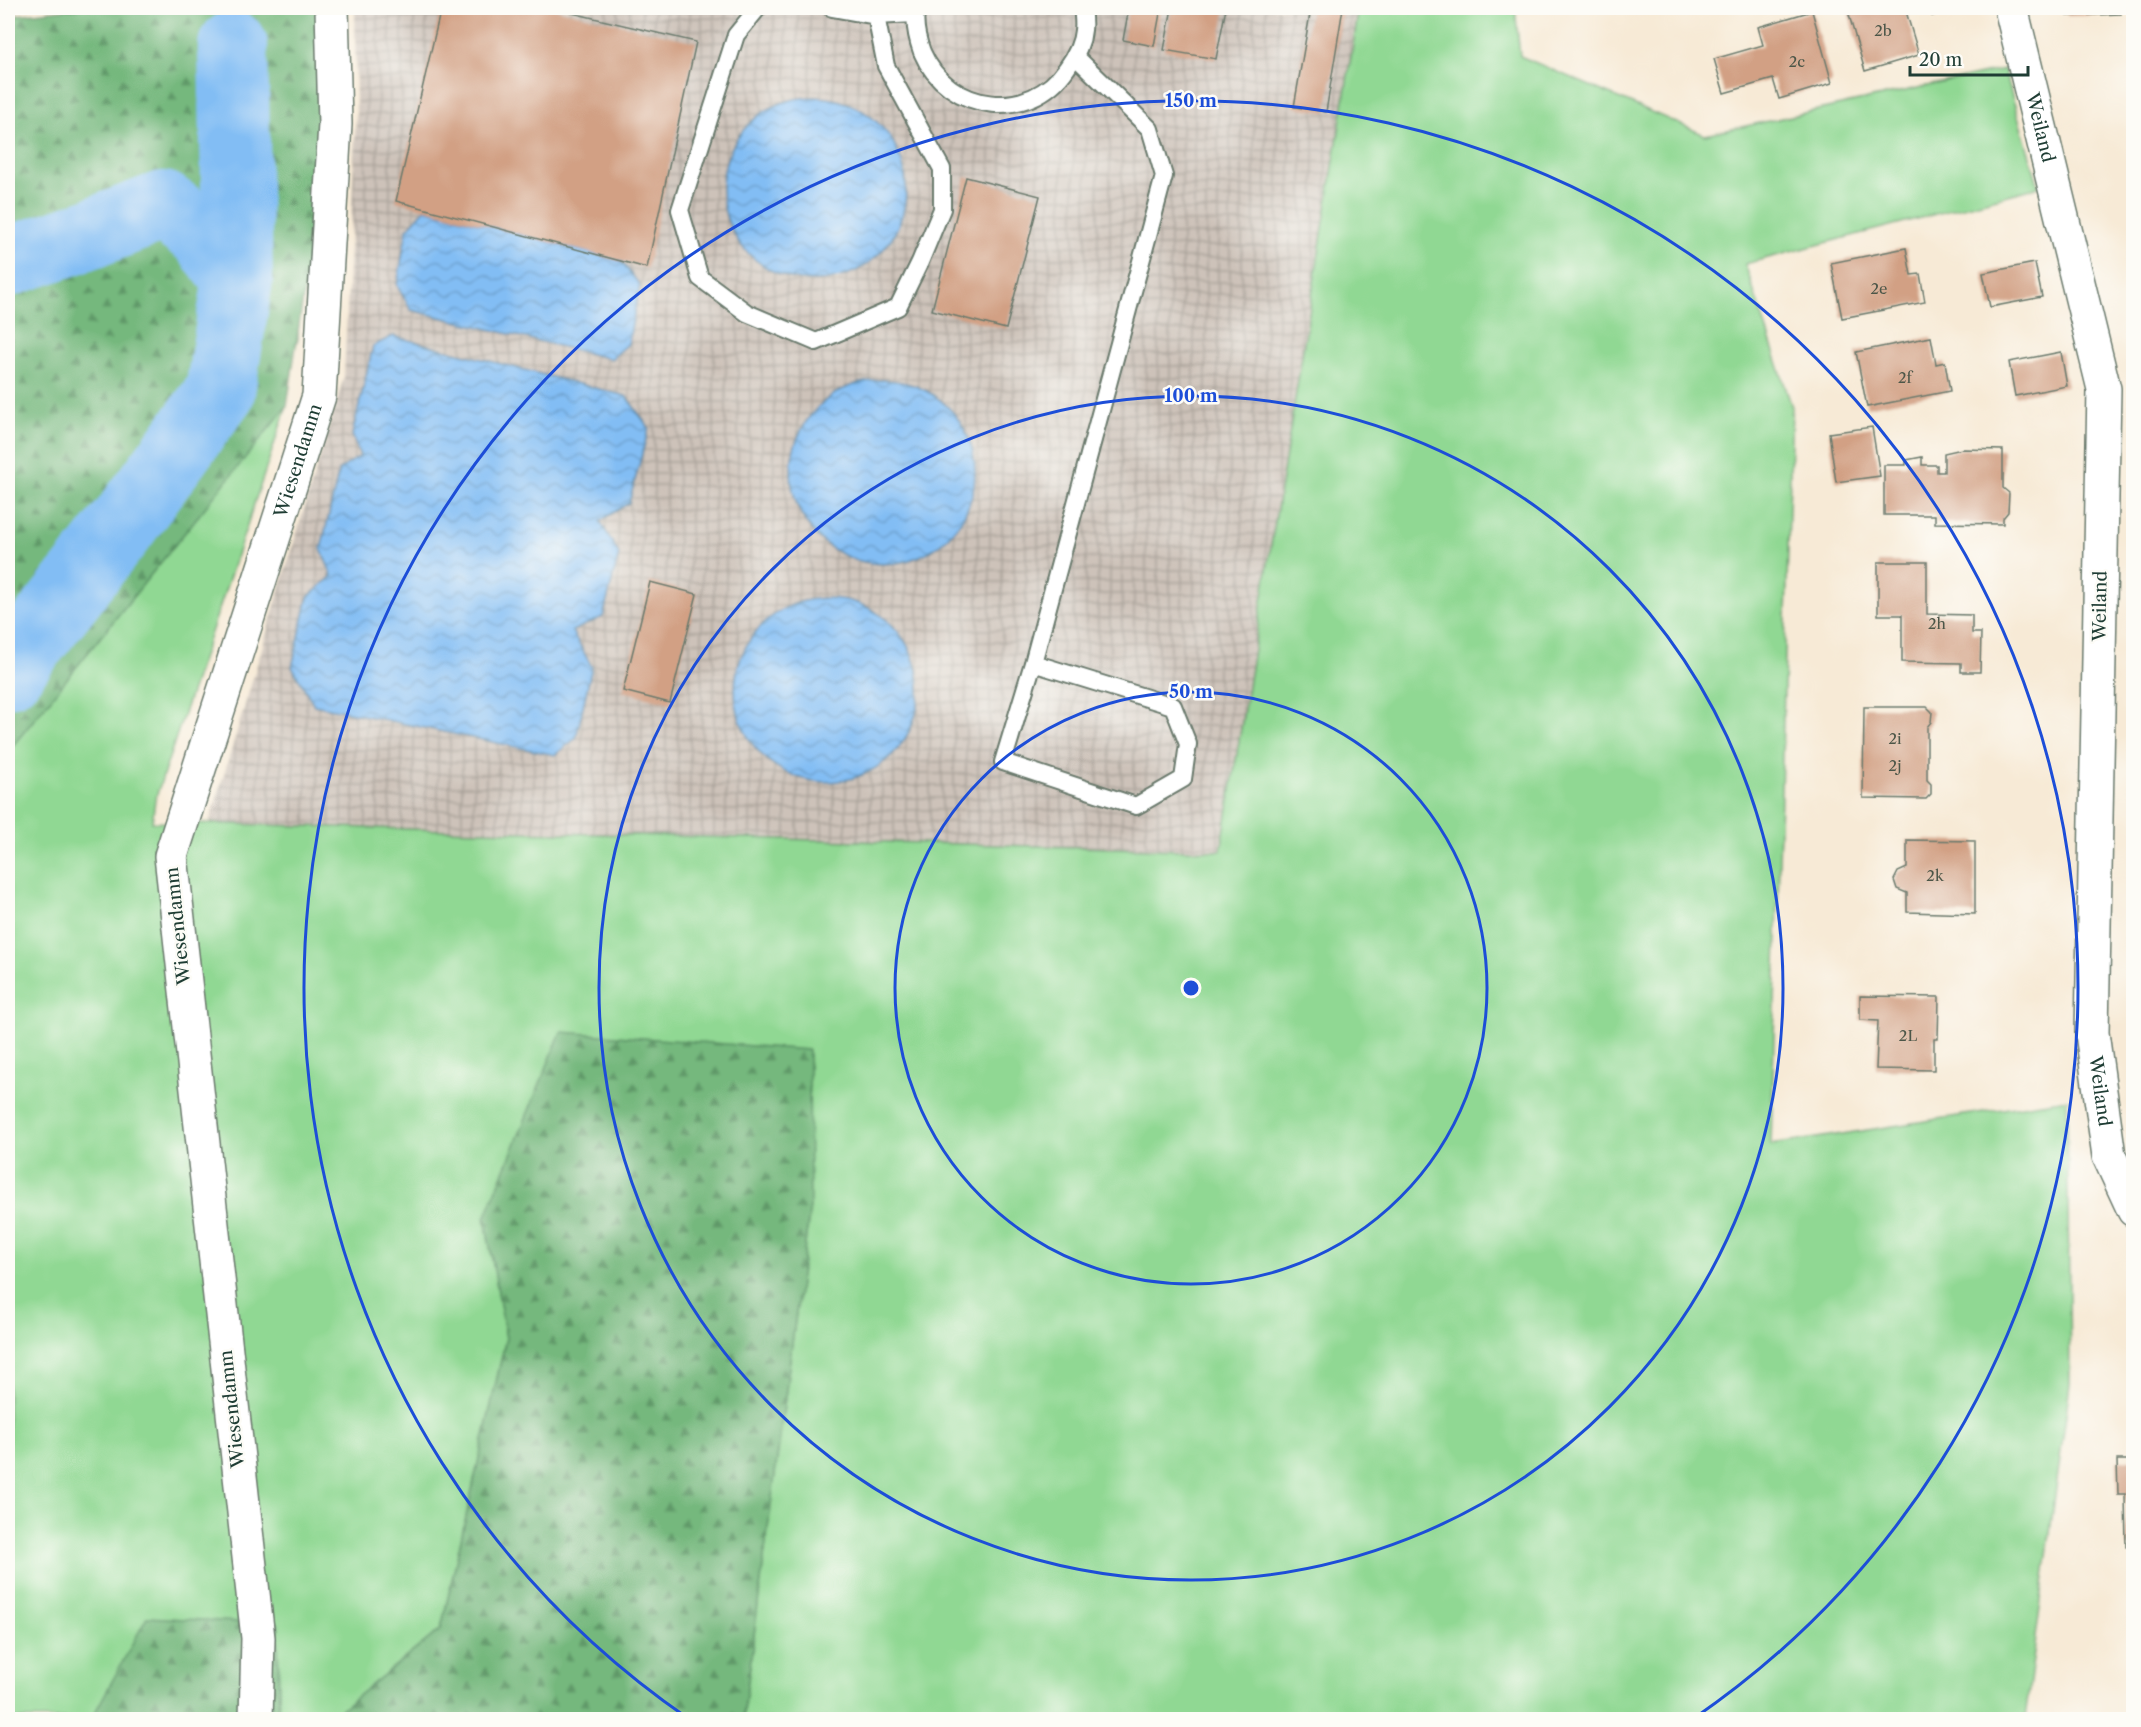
<svg xmlns="http://www.w3.org/2000/svg" width="2141" height="1727" font-family="'Libre Caslon Text',serif">
  <style>
    .industrial { fill: url(#industrial-grid); fill-rule: evenodd }
    .green { fill: #90d893; stroke: #588a64; stroke-width: 1.5 }
    .forest { fill: url(#forest-firs); stroke: #4a7a58; stroke-width: 1.5 }
    .water { fill: url(#water-waves); stroke: #507d94; stroke-width: 1.5 }
    .lines { fill: none; stroke-linecap: round; stroke-linejoin: round }
    .river { stroke: #82bdf4; stroke-width: 70 }
    .building { fill: #d2a084 }
    .service-casing { stroke: #6b7a6d; stroke-width: 20 }
    .minor-casing { stroke: #6b7a6d; stroke-width: 36 }
    .service { stroke: #fff; stroke-width: 16 }
    .minor { stroke: #fff; stroke-width: 33 }
    .ring { fill: none; stroke: #1d4ed8; stroke-width: 3 }
    .labels { text-anchor: middle; stroke-width: 5; stroke-linejoin: round; paint-order: stroke }
    .number-label { font-size: 15px; fill: #4c5648 }
    .street-label { font-size: 18px; fill: #1f3d34; stroke: #fdfcf7 }
    .centre { fill: #1d4ed8; stroke: #fdfcf7; stroke-width: 3 }
    .ring-label { font-size: 18px; text-anchor: middle; font-weight: bold; fill: #1d4ed8; stroke: #fdfcf7; stroke-width: 5; stroke-linejoin: round; paint-order: stroke }
  </style>
  <defs>
    <pattern id="industrial-grid" width="8" height="8" patternUnits="userSpaceOnUse" patternTransform="scale(1.5)"><rect width="8" height="8" fill="#cdc2b9"/><path d="M0 4h8M4 0v8" fill="none" stroke="#a69f97"/></pattern>
    <pattern id="forest-firs" width="22" height="20" patternUnits="userSpaceOnUse" patternTransform="scale(1.5)"><rect width="22" height="20" fill="#74b87d"/><path d="M5 1l3.5 6h-7zM16 11l3.5 6h-7z" fill="#5f9767"/></pattern>
    <pattern id="water-waves" width="16" height="10" patternUnits="userSpaceOnUse" patternTransform="scale(1.5)"><rect width="16" height="10" fill="#82bdf4"/><path d="M0 5q4-4 8 0t8 0" fill="none" stroke="#6a9bc6"/></pattern>
  </defs>
  <rect width="100%" height="100%" fill="#fdfcf7"/>
  <filter id="ink" filterUnits="userSpaceOnUse"><feTurbulence type="fractalNoise" baseFrequency=".0167" numOctaves="2"/><feDisplacementMap in="SourceGraphic" scale="12" xChannelSelector="R" yChannelSelector="G"/><feConvolveMatrix kernelMatrix="1 2 1 2 8 2 1 2 1" color-interpolation-filters="sRGB"/></filter>
  <filter id="wash" filterUnits="userSpaceOnUse"><feTurbulence type="fractalNoise" baseFrequency=".008" numOctaves="4" result="noise"/><feDisplacementMap in="SourceGraphic" scale="24" xChannelSelector="R" yChannelSelector="G"/><feGaussianBlur stdDeviation="1.35" result="paint"/><feColorMatrix in="noise" values="0 0 0 0 0 0 0 0 0 0 0 0 0 0 0 0 0 1.4 0 .05"/><feComposite in="paint" operator="in"/></filter>
  <g filter="url(#wash)">
    <rect width="100%" height="100%" fill="#f7ead6"/>
    <path class="industrial" d="M355,8H1359L1222,851L209,824L344,377L356,116ZM886,129L906,171L900,225L838,280L802,282L757,263ZM360,456L332,576L321,549L339,471Z"/>
    <path class="green" d="M301,8L298,339L270,427L287,406L155,800L152,822L1221,851L1359,8H1515L1520,56L1705,135L2004,69L2039,187L1745,264L1792,407L1771,1145L2067,1099L2070,1384L2025,1719H743L810,1206L485,1218L506,1338L441,1629L329,1719H279L278,1624L241,1719H8V37Z"/>
    <g class="forest">
      <path d="M77,8H323L329,121L287,406L8,752V16Z"/>
      <path d="M561,1032L809,1050L810,1206L743,1719H329L441,1629L506,1338L485,1218Z"/>
      <path d="M147,1617L278,1624L279,1719L91,1720Z"/>
    </g>
    <g class="water">
      <circle cx="814" cy="189" r="92"/>
      <path d="M425,209L621,261L640,285L628,344L611,359L411,310L397,285L407,229Z"/>
      <path d="M393,336L626,396L649,428L629,503L600,521L619,554L603,617L572,631L592,667L576,738L555,755L314,705L292,667L308,597L332,576L321,549L339,470L360,456L352,435L373,346Z"/>
      <circle cx="883" cy="472" r="92"/>
      <circle cx="827" cy="690" r="92"/>
    </g>
    <g class="lines">
      <g class="river">
        <path d="M8,262L95,232L163,206L202,233L238,279"/>
        <path d="M8,672L123,525L220,392L238,279L233,46"/>
      </g>
    </g>
    <g id="blocks">
      <g class="building">
        <path d="M441,8H551L696,42L647,268L396,201Z"/>
        <path d="M1129,8H1161L1154,46L1123,40Z"/>
        <path d="M1172,8H1226L1216,59L1164,50Z"/>
        <path d="M1311,8H1343L1326,112L1294,107Z"/>
        <path d="M1847,8H1905L1919,55L1865,71Z"/>
        <path d="M1930,8H1959L1932,16Z"/>
        <path d="M2067,8H2121V14L2067,16Z"/>
        <path d="M1812,11L1832,83L1779,99L1773,79L1724,93L1714,59L1763,45L1758,27Z"/>
        <path d="M966,177L1040,196L1006,329L932,310Z"/>
        <path d="M1906,248L1911,275L1920,274L1925,302L1842,318L1831,263Z"/>
        <path d="M2035,263L2042,297L1990,307L1983,273Z"/>
        <path d="M1931,337L1936,364L1945,362L1950,391L1867,407L1856,352Z"/>
        <path d="M2061,352L2067,386L2015,396L2009,362Z"/>
        <path d="M1872,427L1880,476L1836,482L1829,433Z"/>
        <path d="M1962,449L2003,450V488L2009,493L2008,512L2003,518V524L1935,523V515H1884V465H1906V460L1922,457V465H1937V472H1944V453Z"/>
        <path d="M1878,562H1927V614L1972,615V633H1981L1980,672H1961V663L1902,662V615H1878Z"/>
        <path d="M650,582L697,594L670,703L623,691Z"/>
        <path d="M1864,707H1927L1932,712L1931,722L1927,727V780L1931,784V794L1926,799L1863,798Z"/>
        <path d="M1907,840L1975,841V914L1907,912V893L1897,889L1894,880L1898,872L1907,868Z"/>
        <path d="M1860,996L1939,997L1938,1039H1934V1070L1876,1069L1878,1021L1860,1020Z"/>
        <path d="M2117,1460H2134V1546L2126,1547L2125,1494H2118Z"/>
      </g>
    </g>
  </g>
  <g filter="url(#ink)">
    <use href="#blocks" fill-opacity="0" stroke="#6b7a6d" stroke-width="1.5"/>
    <g class="lines">
      <defs>
        <g id="service">
          <path d="M758,8L736,35L680,210L700,278L747,313L816,342L898,307L920,262L942,209V169L886,66L876,16"/>
          <path d="M832,8L876,16L915,14"/>
          <path d="M917,8C913,22 917,38 922,52C948,113 1030,123 1067,68C1075,57 1082,44 1083,30C1084,23 1083,15 1082,8"/>
          <path d="M1033,663L1173,706L1188,744L1183,779L1136,806L1003,762L1033,663L1164,176L1150,129L1075,56"/>
        </g>
        <g id="minor">
          <path id="s1" d="M2011,8L2104,389L2092,1033L2109,1156L2134,1210"/>
          <path id="s2" d="M256,1720L258,1638L171,856L319,396L335,124L332,8"/>
        </g>
      </defs>
      <use href="#service" class="service-casing"/>
      <use href="#minor" class="minor-casing"/>
      <use href="#service" class="service"/>
      <use href="#minor" class="minor"/>
    </g>
  </g>
  <g class="ring">
    <circle cx="1191" cy="988" r="296"/>
    <circle cx="1191" cy="988" r="592"/>
    <path d="M689 1719A887 887 0 1 1 1693 1719"/>
  </g>
  <g class="labels">
    <g class="number-label">
      <text x="1883" y="36">2b</text>
      <text x="1797" y="67">2c</text>
      <text x="1879" y="294">2e</text>
      <text x="1905" y="383">2f</text>
      <text x="1937" y="629">2h</text>
      <text x="1895" y="744">2i</text>
      <text x="1895" y="771">2j</text>
      <text x="1935" y="881">2k</text>
      <text x="1908" y="1041">2L</text>
    </g>
    <g class="street-label">
      <text dy="6" stroke="none"><textPath href="#s1" startOffset="123">Weiland</textPath></text>
      <text dy="6" stroke="none"><textPath href="#s2" startOffset="1284">Wiesendamm</textPath></text>
      <text transform="translate(2100 606) rotate(-89)" y="6">Weiland</text>
      <text transform="translate(178 926) rotate(-96)" y="6">Wiesendamm</text>
      <text dy="6" stroke="none"><textPath href="#s1" startOffset="1095">Weiland</textPath></text>
      <text transform="translate(232 1409) rotate(-96)" y="6">Wiesendamm</text>
    </g>
  </g>
  <circle cx="1191" cy="988" r="9" class="centre"/>
  <g class="ring-label">
    <text x="1191" y="107">150 m</text>
    <text x="1191" y="402">100 m</text>
    <text x="1191" y="698">50 m</text>
  </g>
  <rect width="2141" height="1727" fill="none" stroke="#fdfcf7" stroke-width="30"/>
  <path d="M1910 66v9h118v-9" fill="none" stroke="#1f3d34" stroke-width="3"/>
  <text x="1919" y="66" font-size="18" fill="#1f3d34" stroke="#fdfcf7" stroke-width="4.5" paint-order="stroke">20 m</text>
</svg>
